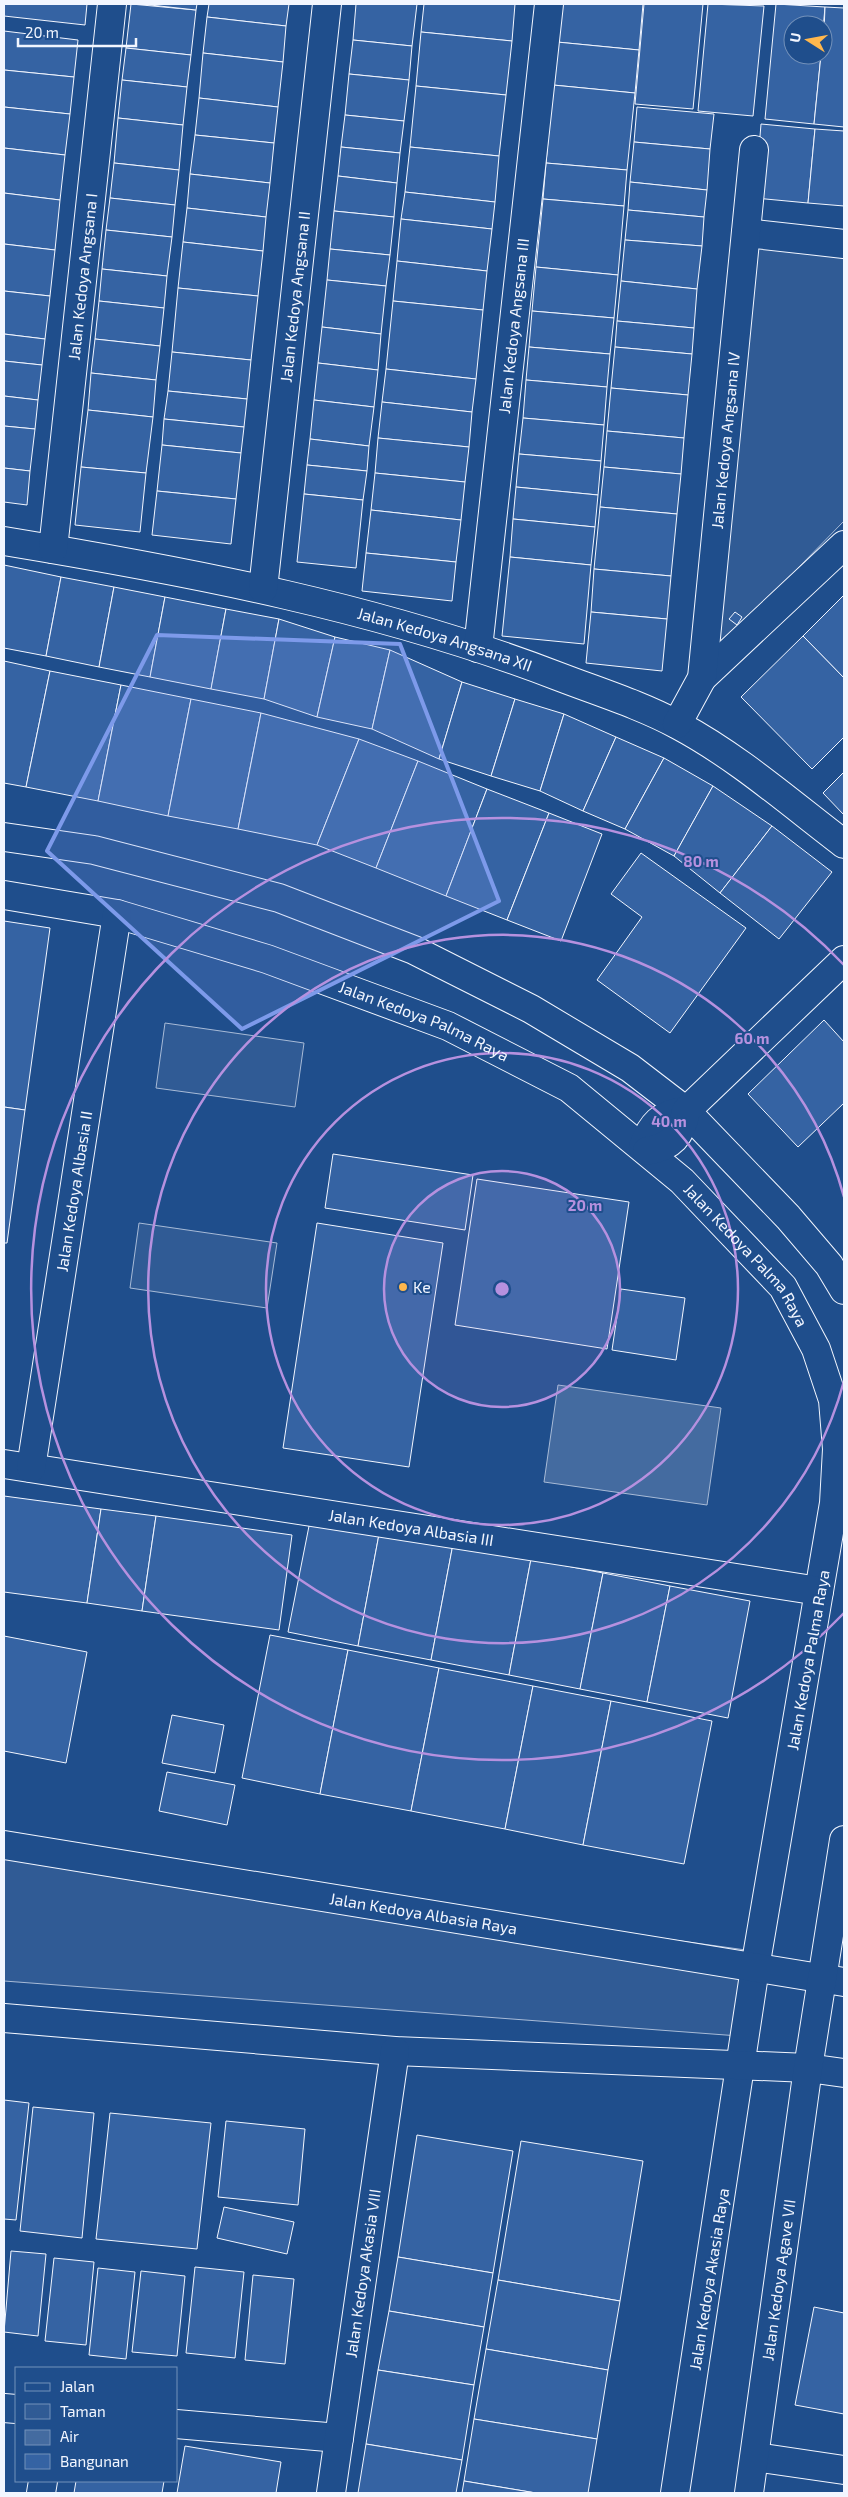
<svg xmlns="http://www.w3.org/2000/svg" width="848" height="2497" font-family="'Exo 2',sans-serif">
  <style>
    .green { fill: #305b95; stroke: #a8bbd7 }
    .water { fill: #446ba0; stroke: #a8bbd7 }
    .building { fill: #3563a3; stroke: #f2f6ff }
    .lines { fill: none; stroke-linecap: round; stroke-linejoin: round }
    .minor-casing { stroke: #f2f6ff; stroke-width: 30 }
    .minor { stroke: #1f4e8c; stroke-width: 28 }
    .marked { fill: #7d9aea; fill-opacity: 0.2; stroke: #7d9aea; stroke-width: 4; stroke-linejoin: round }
    .ring { fill: none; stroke: #b691df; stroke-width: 2.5 }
    .poi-dot { fill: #ffb74d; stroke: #1f4e8c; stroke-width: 2 }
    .labels { text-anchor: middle; stroke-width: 4; stroke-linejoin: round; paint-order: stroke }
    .street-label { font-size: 16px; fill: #f2f6ff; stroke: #1f4e8c }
    .poi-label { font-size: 16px; fill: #f2f6ff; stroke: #1f4e8c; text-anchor: start }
    .centre { fill: #b691df; stroke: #1f4e8c; stroke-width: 2.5 }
    .ring-label { font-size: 15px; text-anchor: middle; font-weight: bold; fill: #b691df; stroke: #1f4e8c; stroke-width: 4; stroke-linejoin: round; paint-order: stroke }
  </style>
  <rect width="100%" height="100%" fill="#1f4e8c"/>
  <g class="green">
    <path d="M748,226L844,242V521L712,656Z"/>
    <path d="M165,1023L304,1043L295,1107L156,1088Z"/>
    <path d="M139,1223L277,1243L267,1308L130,1288Z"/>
    <path d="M4,1847L753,1951L739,2036L4,1981Z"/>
  </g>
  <path class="water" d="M558,1385L721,1408L707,1505L544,1482Z"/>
  <g class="building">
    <path d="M4,4H87L85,25L4,16Z"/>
    <path d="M131,4L196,10L191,55L126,48Z"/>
    <path d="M141,4H197L196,10Z"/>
    <path d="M209,4H289L286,26L207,17Z"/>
    <path d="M356,4H417L412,46L353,40Z"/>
    <path d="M424,4H515L512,41L421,32Z"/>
    <path d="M561,4H643L639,50L557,42Z"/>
    <path d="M644,4H703L693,109L635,104Z"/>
    <path d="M708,4L764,6L753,116L698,111Z"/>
    <path d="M776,4L825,7L823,30V25H793V55H821L814,124L765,119Z"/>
    <path d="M825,7L844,8V127L814,124L821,55H823Z"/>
    <path d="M207,17L286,26L283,62L203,53Z"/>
    <path d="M4,31L78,40L74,77L4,70Z"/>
    <path d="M421,32L512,41L506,95L416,86Z"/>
    <path d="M353,40L412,46L409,80L349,74Z"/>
    <path d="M557,42L639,50L635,93L553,85Z"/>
    <path d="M126,48L191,55L187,87L122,80Z"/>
    <path d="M203,53L283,62L278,107L199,98Z"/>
    <path d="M4,70L74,77L70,114L4,107Z"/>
    <path d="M349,74L409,80L404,121L345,115Z"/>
    <path d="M122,80L187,87L183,125L118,118Z"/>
    <path d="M553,85L635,93L627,170L546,163Z"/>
    <path d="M416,86L506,95L499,156L410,147Z"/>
    <path d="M199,98L278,107L274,143L195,135Z"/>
    <path d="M4,107L70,114L65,155L4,148Z"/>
    <path d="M637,107L714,114L710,149L634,142Z"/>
    <path d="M345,115L404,121L400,153L341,147Z"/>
    <path d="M118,118L183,125L179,170L114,163Z"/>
    <path d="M761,124L815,129L808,203L755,198Z"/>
    <path d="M815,129L844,131V206L808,203Z"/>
    <path d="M195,135L274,143L270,183L190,174Z"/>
    <path d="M634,142L710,149L707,190L630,182Z"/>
    <path d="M341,147L400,153L397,183L338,176Z"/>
    <path d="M410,147L499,156L495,202L405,192Z"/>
    <path d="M4,148L65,155L60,200L4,193Z"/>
    <path d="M114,163L179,170L175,205L110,198Z"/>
    <path d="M546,163L627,170L624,206L543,199Z"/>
    <path d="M190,174L270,183L266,217L187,208Z"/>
    <path d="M338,176L397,183L394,217L334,211Z"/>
    <path d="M630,182L707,190L704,217L628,210Z"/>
    <path d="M405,192L495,202L492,229L401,219Z"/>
    <path d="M4,193L60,200L55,250L4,244Z"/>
    <path d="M110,198L175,205L172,237L106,230Z"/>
    <path d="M543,199L624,206L618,275L536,267Z"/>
    <path d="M187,208L266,217L263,251L183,242Z"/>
    <path d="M628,210L704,217L702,246L625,240Z"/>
    <path d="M334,211L394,217L390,255L330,249Z"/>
    <path d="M401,219L492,229L487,271L397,261Z"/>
    <path d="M106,230L172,237L167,276L102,269Z"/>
    <path d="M625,240L702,246L697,289L621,281Z"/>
    <path d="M183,242L263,251L258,296L178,288Z"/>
    <path d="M4,244L55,250L50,296L4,291Z"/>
    <path d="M330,249L390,255L386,286L327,280Z"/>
    <path d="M397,261L487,271L483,310L393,301Z"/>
    <path d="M536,267L618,275L614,318L532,311Z"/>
    <path d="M102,269L167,276L164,308L99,301Z"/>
    <path d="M327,280L386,286L381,334L322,327Z"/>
    <path d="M621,281L697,289L694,328L617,321Z"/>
    <path d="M178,288L258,296L251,360L172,352Z"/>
    <path d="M4,291L50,296L45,339L4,334Z"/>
    <path d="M99,301L164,308L160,346L95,339Z"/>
    <path d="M393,301L483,310L476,379L386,369Z"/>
    <path d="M532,311L614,318L610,354L529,347Z"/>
    <path d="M617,321L694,328L692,354L615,347Z"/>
    <path d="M322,327L381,334L378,370L318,363Z"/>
    <path d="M4,334L45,339L42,365L4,361Z"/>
    <path d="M95,339L160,346L156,380L91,373Z"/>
    <path d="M529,347L610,354L607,387L526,380Z"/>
    <path d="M615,347L692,354L688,395L611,388Z"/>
    <path d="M172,352L251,360L247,399L168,391Z"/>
    <path d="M4,361L42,365L38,400L4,396Z"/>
    <path d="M318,363L378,370L374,407L314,400Z"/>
    <path d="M386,369L476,379L472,412L382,402Z"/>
    <path d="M91,373L156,380L153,417L88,410Z"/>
    <path d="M526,380L607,387L604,425L523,418Z"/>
    <path d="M611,388L688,395L684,438L607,431Z"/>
    <path d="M168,391L247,399L244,427L164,419Z"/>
    <path d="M4,396L38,400L35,429L4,426Z"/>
    <path d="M314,400L374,407L369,446L310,439Z"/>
    <path d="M382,402L472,412L469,447L378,438Z"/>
    <path d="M88,410L153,417L146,473L81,467Z"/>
    <path d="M523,418L604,425L601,461L519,454Z"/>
    <path d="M164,419L244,427L241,453L162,445Z"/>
    <path d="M4,426L35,429L30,471L4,468Z"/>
    <path d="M607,431L684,438L681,474L604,467Z"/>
    <path d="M378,438L469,447L465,482L375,473Z"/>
    <path d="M310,439L369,446L367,471L307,465Z"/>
    <path d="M162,445L241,453L236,499L157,491Z"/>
    <path d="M519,454L601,461L598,495L516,487Z"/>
    <path d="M307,465L367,471L363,500L304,494Z"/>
    <path d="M81,467L146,473L140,532L75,525Z"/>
    <path d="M604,467L681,474L677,514L600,507Z"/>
    <path d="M4,468L30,471L27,505L4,502Z"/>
    <path d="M375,473L465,482L461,520L371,510Z"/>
    <path d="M516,487L598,495L595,527L513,519Z"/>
    <path d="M157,491L236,499L231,544L152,535Z"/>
    <path d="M304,494L363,500L356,568L297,562Z"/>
    <path d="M600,507L677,514L671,576L594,569Z"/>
    <path d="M371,510L461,520L456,562L366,553Z"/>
    <path d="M513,519L595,527L591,565L510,557Z"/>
    <path d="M366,553L456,562L452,601L362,591Z"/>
    <path d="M510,557L591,565L584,644L502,636Z"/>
    <path d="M4,565L61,577L46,656L4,648Z"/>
    <path d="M594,569L671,576L667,619L591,612Z"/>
    <path d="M61,577L114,587L99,667L46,656Z"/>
    <path d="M114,587L165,597L150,677L99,667Z"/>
    <path d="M844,595V678L803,636Z"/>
    <path d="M165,597L226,609L211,689L150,677Z"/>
    <path d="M226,609L279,619L264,699L211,689Z"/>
    <path d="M591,612L667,619L662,671L586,663Z"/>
    <path d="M735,612L742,617L737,625L729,619Z"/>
    <path d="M279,619L335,637L317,717L264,699Z"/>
    <path d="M803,636L844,678V737L812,769L741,697Z"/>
    <path d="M335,637L390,650L372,729L317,717Z"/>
    <path d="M390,650L462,682L439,759L372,729Z"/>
    <path d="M4,661L50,671L26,787L4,783Z"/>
    <path d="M50,671L121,685L98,801L26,787Z"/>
    <path d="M462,682L515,699L491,776L439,759Z"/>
    <path d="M121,685L191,699L168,816L98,801Z"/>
    <path d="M191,699L261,713L238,829L168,816Z"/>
    <path d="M515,699L564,714L540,791L491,776Z"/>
    <path d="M261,713L359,739L317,845L238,829Z"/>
    <path d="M564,714L616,737L583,811L540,791Z"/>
    <path d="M616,737L664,758L625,829L583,811Z"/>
    <path d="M359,739L418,761L376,868L317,845Z"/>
    <path d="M664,758L713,786L674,856L625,829Z"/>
    <path d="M418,761L487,789L446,896L376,868Z"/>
    <path d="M844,772V815L823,793Z"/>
    <path d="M713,786L772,826L720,893L674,856Z"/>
    <path d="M487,789L549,813L507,920L446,896Z"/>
    <path d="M549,813L602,834L561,941L507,920Z"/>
    <path d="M772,826L832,872L779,939L720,893Z"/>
    <path d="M641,853L746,928L670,1033L597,980L642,917L611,894Z"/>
    <path d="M4,921L50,928L25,1110L4,1107Z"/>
    <path d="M824,1020L844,1042V1103L798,1147L748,1094Z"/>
    <path d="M4,1107L25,1110L7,1243H4Z"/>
    <path d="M333,1154L473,1175L465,1230L325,1208Z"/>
    <path d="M477,1179L629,1202L607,1349L455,1325Z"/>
    <path d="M317,1223L443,1243L409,1467L283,1448Z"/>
    <path d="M621,1289L685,1298L676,1360L612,1350Z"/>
    <path d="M4,1496L101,1509L87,1603L4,1592Z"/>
    <path d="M101,1509L156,1516L142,1611L87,1603Z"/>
    <path d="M156,1516L292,1535L279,1630L142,1611Z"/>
    <path d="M311,1516L380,1529L358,1646L288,1632Z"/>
    <path d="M380,1529L453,1544L431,1660L358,1646Z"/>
    <path d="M453,1544L531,1559L509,1675L431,1660Z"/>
    <path d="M531,1559L603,1573L580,1689L509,1675Z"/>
    <path d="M603,1573L670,1586L647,1702L580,1689Z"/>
    <path d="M670,1586L750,1601L728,1718L647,1702Z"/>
    <path d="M270,1635L348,1650L320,1794L242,1778Z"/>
    <path d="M4,1636L87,1652L66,1763L4,1751Z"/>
    <path d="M348,1650L439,1668L411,1811L320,1794Z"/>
    <path d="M439,1668L533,1686L505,1829L411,1811Z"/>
    <path d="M533,1686L611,1701L583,1845L505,1829Z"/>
    <path d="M611,1701L712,1721L684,1864L583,1845Z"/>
    <path d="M172,1715L224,1725L215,1773L162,1763Z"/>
    <path d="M167,1772L235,1785L227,1825L159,1811Z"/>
    <path d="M4,2100L29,2103L16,2220L4,2219Z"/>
    <path d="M33,2107L94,2113L82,2238L20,2231Z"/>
    <path d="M110,2113L211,2123L197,2249L96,2239Z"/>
    <path d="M226,2121L305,2129L298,2205L218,2197Z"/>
    <path d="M417,2135L513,2151L493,2273L398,2257Z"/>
    <path d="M521,2141L643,2161L620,2301L498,2280Z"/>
    <path d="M224,2207L294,2222L287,2254L217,2238Z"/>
    <path d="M11,2251L46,2254L38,2336L4,2332Z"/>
    <path d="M398,2257L493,2273L484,2327L389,2311Z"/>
    <path d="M54,2258L94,2262L86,2345L45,2341Z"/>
    <path d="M195,2267L244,2272L235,2358L186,2353Z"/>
    <path d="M98,2268L135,2272L126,2359L89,2355Z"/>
    <path d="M141,2271L185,2276L177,2356L132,2352Z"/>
    <path d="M253,2275L294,2279L285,2364L245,2360Z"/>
    <path d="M498,2280L620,2301L608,2370L486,2349Z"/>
    <path d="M814,2307L844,2313V2414L795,2405Z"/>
    <path d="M389,2311L484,2327L474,2385L378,2370Z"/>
    <path d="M486,2349L608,2370L597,2439L474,2419Z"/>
    <path d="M378,2370L474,2385L462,2460L366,2444Z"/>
    <path d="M474,2419L597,2439L588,2493H536L464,2481Z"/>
    <path d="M366,2444L462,2460L456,2493H358Z"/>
    <path d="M185,2446L281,2462L276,2493H177Z"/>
    <path d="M76,2481H164L162,2493H74Z"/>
    <path d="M464,2481L536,2493H462Z"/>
  </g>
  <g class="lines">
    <defs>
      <g id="minor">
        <path d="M746,233L844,244"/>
        <path id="s1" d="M4,541C192,572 381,608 560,677C599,692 641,705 678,725C738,757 790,803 844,844"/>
        <path id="s2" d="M53,549L112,4"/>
        <path id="s3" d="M263,589L327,4"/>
        <path id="s4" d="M478,648L549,4"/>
        <path d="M702,678L844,545"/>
        <path id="s5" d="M677,724L702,678L754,150"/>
        <path d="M4,837L94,850L279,898L414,950L531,1009L630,1068L686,1111L788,1217L829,1265L844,1290"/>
        <path id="s6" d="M4,895L117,914L267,959L448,1026L569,1088L682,1181L783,1287L816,1349L833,1400L837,1449L834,1503L755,1968L675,2493"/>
        <path d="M643,1147C651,1125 661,1113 686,1111"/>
        <path d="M647,1151C671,1147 682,1135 686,1111L844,960"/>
        <path id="s7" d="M4,1464L819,1591"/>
        <path id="s8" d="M31,1468L117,914"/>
        <path id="s9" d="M4,1845L844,1982"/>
        <path d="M4,2018L395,2051L808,2068L844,2073"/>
        <path d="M4,2408L16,2409"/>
        <path d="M176,2424L339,2438"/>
        <path d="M755,2457L844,2470"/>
        <path d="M41,2493L43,2481"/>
        <path id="s10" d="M331,2493L395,2051"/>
        <path id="s11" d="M749,2493L808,2068L844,1840"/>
      </g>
    </defs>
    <use href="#minor" class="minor-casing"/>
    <use href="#minor" class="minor"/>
  </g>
  <path class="marked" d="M157,635L400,644L499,901L242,1029L47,851Z"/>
  <circle cx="502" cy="1289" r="118" fill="#b691df" fill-opacity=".12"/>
  <g class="ring">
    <circle cx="502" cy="1289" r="118"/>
    <circle cx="502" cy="1289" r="236"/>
    <path d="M844 1381A354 354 0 1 1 844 1197"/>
    <path d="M844 1613A471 471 0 1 1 844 965"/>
  </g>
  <circle class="poi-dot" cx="403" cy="1287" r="5"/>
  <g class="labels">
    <g class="street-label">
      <text dy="6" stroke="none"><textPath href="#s2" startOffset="274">Jalan Kedoya Angsana I</textPath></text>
      <text dy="6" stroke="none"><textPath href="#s3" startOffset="294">Jalan Kedoya Angsana II</textPath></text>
      <text dy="6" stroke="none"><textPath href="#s4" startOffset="324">Jalan Kedoya Angsana III</textPath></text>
      <text dy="6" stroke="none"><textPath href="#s5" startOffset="291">Jalan Kedoya Angsana IV</textPath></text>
      <text dy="6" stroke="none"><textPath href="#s1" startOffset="452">Jalan Kedoya Angsana XII</textPath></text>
      <text dy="6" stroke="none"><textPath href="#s6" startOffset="440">Jalan Kedoya Palma Raya</textPath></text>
      <text dy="6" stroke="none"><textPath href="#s8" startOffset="280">Jalan Kedoya Albasia II</textPath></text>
      <text dy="6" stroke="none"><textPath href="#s6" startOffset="845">Jalan Kedoya Palma Raya</textPath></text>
      <text dy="6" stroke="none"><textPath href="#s7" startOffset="412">Jalan Kedoya Albasia III</textPath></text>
      <text transform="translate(808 1660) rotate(-80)" y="6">Jalan Kedoya Palma Raya</text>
      <text dy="6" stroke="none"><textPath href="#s9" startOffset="425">Jalan Kedoya Albasia Raya</textPath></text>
      <text dy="6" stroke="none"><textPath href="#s10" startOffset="222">Jalan Kedoya Akasia VIII</textPath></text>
      <text transform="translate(709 2279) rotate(-81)" y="6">Jalan Kedoya Akasia Raya</text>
      <text dy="6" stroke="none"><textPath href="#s11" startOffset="215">Jalan Kedoya Agave VII</textPath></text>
    </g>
    <g class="poi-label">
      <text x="413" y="1293">Ke</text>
    </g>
  </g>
  <circle cx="502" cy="1289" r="8" class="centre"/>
  <g class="ring-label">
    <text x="701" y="867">80 m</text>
    <text x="752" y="1044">60 m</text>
    <text x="669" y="1127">40 m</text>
    <text x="585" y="1211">20 m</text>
  </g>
  <rect width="848" height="2497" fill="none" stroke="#f2f6ff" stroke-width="10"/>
  <rect x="15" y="2367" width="162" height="115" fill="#1f4e8c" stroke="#7391ba"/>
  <rect x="25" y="2383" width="25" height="8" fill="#1f4e8c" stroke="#7391ba"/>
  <text x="60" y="2392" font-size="15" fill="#f2f6ff">Jalan</text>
  <rect x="25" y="2404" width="25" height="15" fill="#305b95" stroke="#7391ba"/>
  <text x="60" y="2417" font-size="15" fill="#f2f6ff">Taman</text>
  <rect x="25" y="2430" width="25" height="15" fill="#446ba0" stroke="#7391ba"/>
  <text x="60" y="2442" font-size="15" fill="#f2f6ff">Air</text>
  <rect x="25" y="2454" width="25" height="15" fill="#3563a3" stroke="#7391ba"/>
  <text x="60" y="2467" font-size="15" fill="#f2f6ff">Bangunan</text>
  <g transform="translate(808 40) rotate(281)"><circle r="24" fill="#1f4e8c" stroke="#7391ba"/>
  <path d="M0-4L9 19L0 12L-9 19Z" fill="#ffb74d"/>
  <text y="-8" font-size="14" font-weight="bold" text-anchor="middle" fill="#f2f6ff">U</text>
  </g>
  <path d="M18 38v8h118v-8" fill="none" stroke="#f2f6ff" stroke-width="2.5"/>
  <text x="25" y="38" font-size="15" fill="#f2f6ff" stroke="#1f4e8c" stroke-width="4" paint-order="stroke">20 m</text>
</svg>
